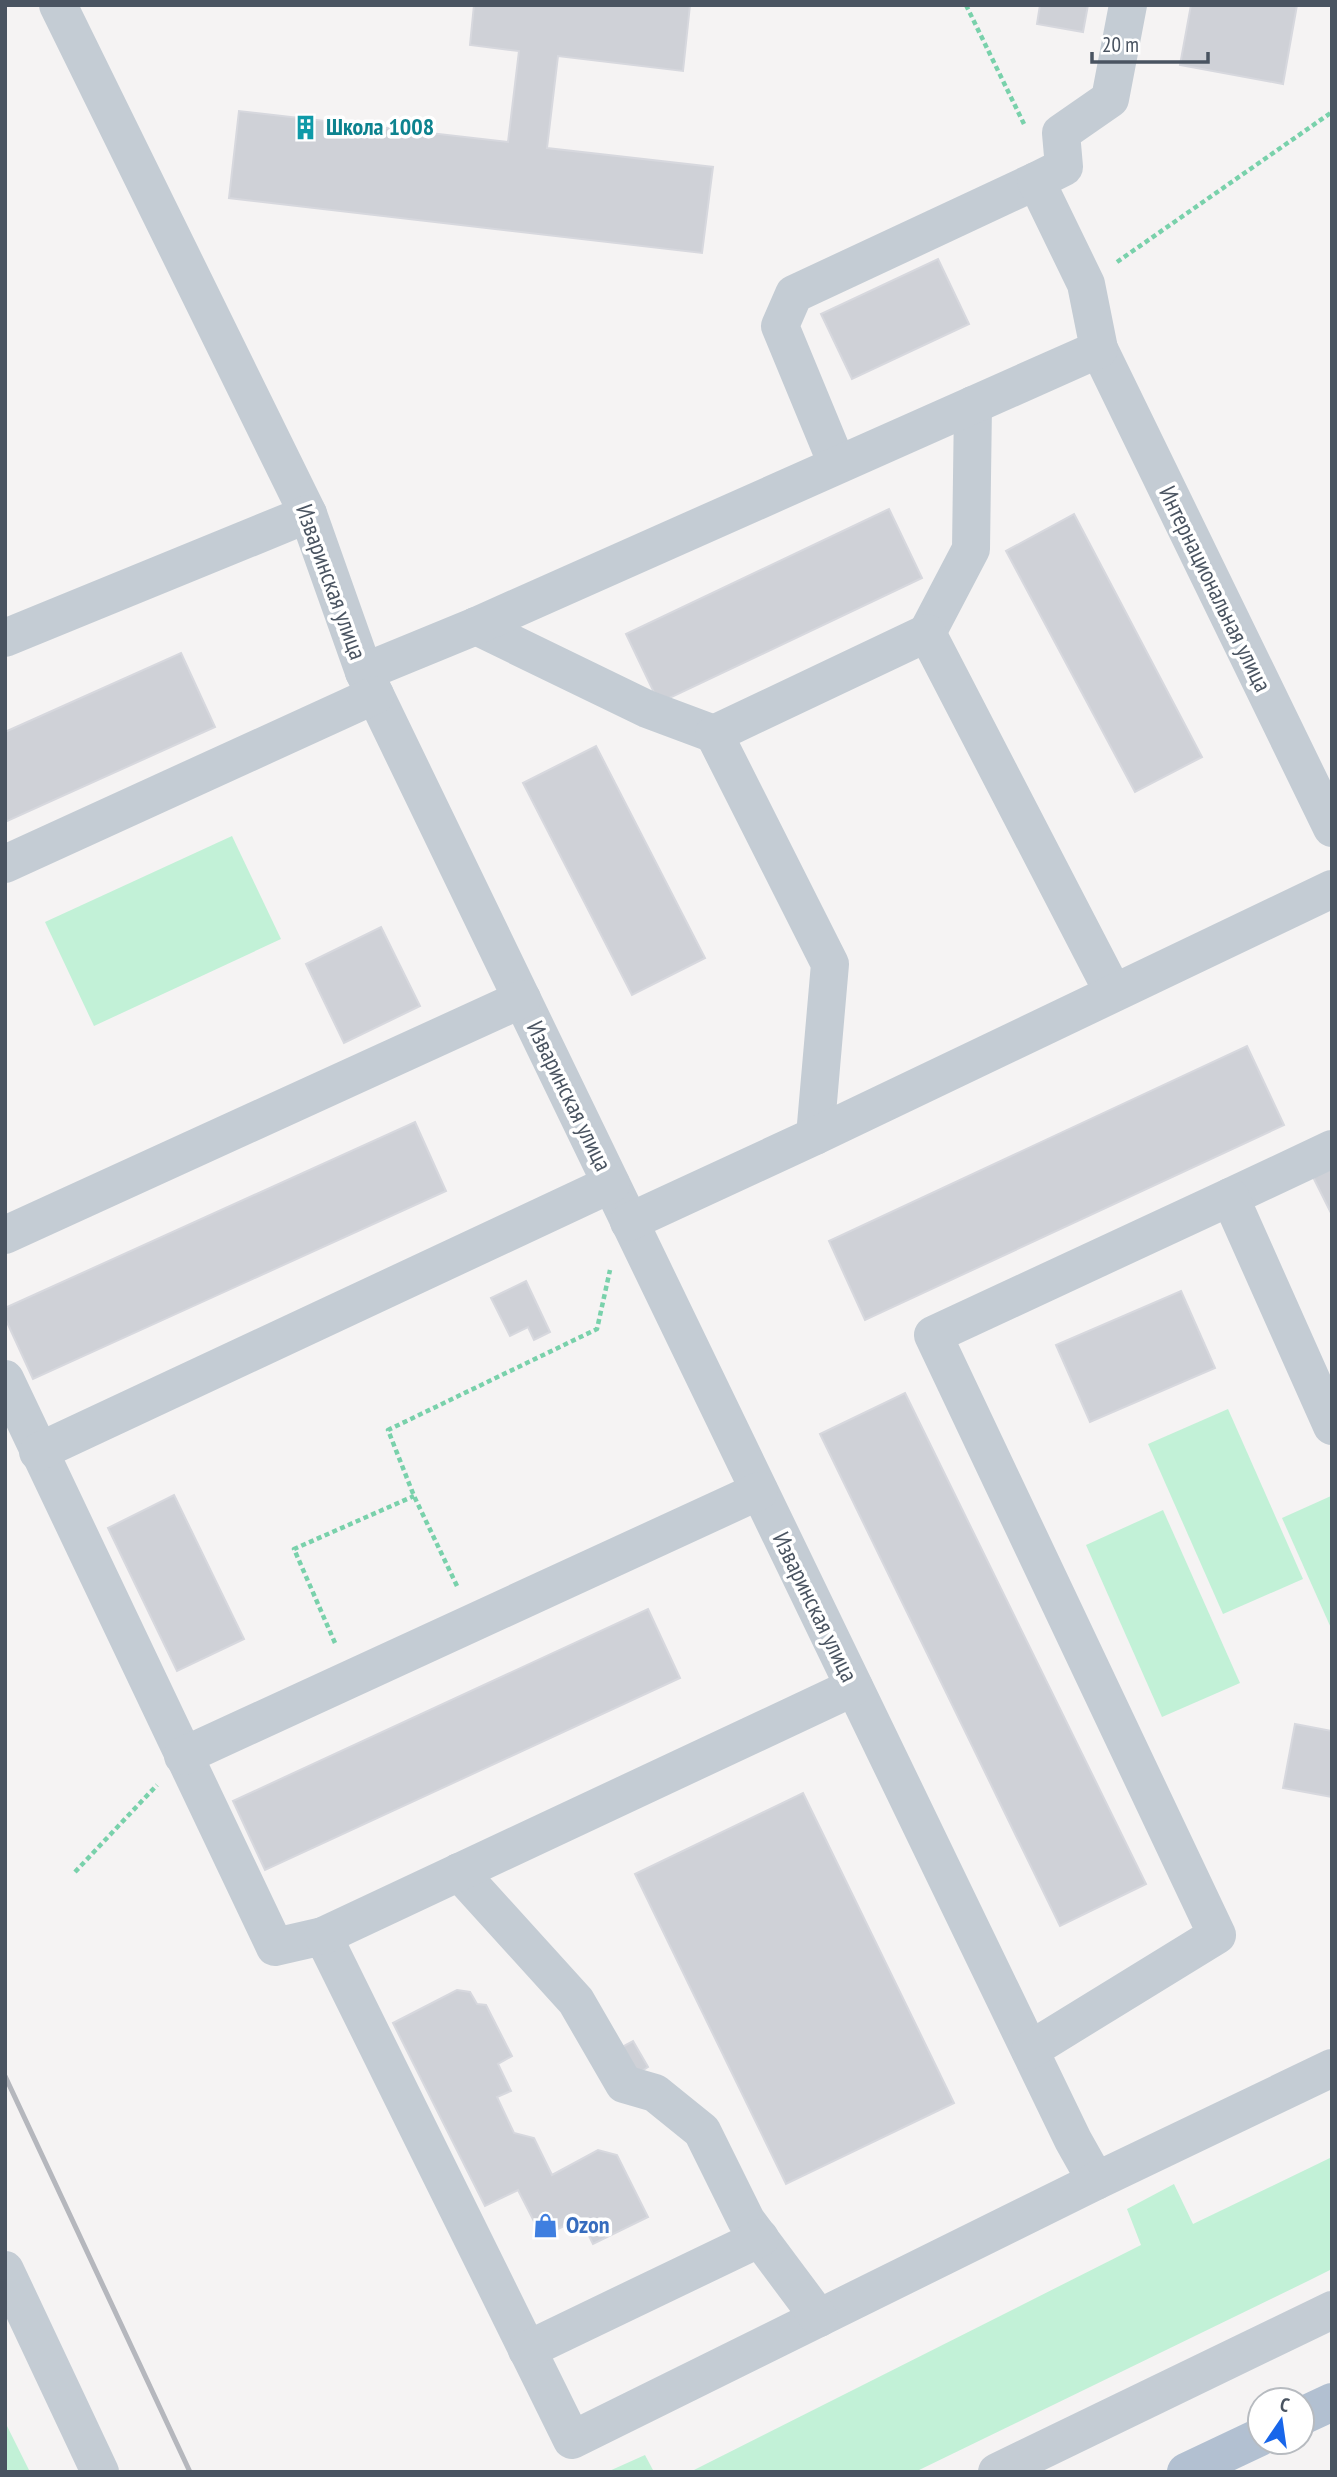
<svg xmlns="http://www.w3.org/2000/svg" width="1337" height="2477" font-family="'PT Sans Narrow',sans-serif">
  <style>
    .green { fill: #c2f1d7 }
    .building { fill: #cfd1d7; stroke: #d7d8de; stroke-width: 2 }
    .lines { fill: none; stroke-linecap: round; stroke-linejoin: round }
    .path { stroke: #79d1ab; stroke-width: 4.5; stroke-dasharray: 5 3.5; stroke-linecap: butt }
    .minor { stroke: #c4ccd4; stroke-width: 38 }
    .major { stroke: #b2c0d1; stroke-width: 38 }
    .rail { stroke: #b5b7bd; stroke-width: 5 }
    .labels { text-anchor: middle; stroke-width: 7; stroke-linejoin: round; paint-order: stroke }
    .culture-label { font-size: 24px; font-weight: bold; fill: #0d838f; stroke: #fff; text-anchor: start }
    .street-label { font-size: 24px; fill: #4a5461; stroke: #fff }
    .shop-label { font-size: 24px; font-weight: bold; fill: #366cbe; stroke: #fff; text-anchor: start }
  </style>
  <rect width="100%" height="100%" fill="#f5f3f3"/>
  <g class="green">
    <path d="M232,836L281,939L94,1026L45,922Z"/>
    <path d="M1228,1409L1303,1579L1223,1614L1148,1444Z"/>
    <path d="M1331,1496L1332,1628H1331L1282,1518Z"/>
    <path d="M1163,1510L1240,1683L1162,1717L1086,1545Z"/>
    <path d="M1332,2157V2269L1308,2281L915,2472H690L1141,2245L1127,2209L1174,2184L1193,2224Z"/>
    <path d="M5,2422L30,2472H5Z"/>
    <path d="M645,2455L654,2472H607Z"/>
  </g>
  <g class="building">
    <path d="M474,5H690L683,71L558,56L547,148L713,167L702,253L229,198L239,111L508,142L519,51L470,45Z"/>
    <path d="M1040,5H1088L1083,32L1037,24Z"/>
    <path d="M1191,5H1297L1283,84L1180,65Z"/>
    <path d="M938,259L969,324L852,379L821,314Z"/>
    <path d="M889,509L922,578L659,703L626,634Z"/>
    <path d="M1074,514L1202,757L1135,792L1006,551Z"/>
    <path d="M181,653L215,727L5,822V732Z"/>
    <path d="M596,746L705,958L632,995L523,783Z"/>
    <path d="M381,927L420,1006L344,1043L306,964Z"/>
    <path d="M1247,1046L1284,1125L865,1320L829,1241Z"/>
    <path d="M415,1122L446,1191L33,1379L5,1318V1308Z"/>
    <path d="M1332,1168V1215L1313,1177Z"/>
    <path d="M526,1281L550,1332L534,1340L528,1327L510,1336L491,1298Z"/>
    <path d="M1181,1291L1215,1368L1090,1422L1056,1345Z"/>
    <path d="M905,1393L1146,1884L1060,1926L820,1434Z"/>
    <path d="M174,1495L244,1639L177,1671L108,1528Z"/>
    <path d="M648,1609L680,1678L265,1870L233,1801Z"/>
    <path d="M1295,1724L1332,1731V1797L1283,1788Z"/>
    <path d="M803,1793L954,2103L786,2184L635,1874Z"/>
    <path d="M457,1990L470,1992L477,2004L486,2005L512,2056L498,2064L511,2091L497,2097L514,2133L534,2138L552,2175L598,2150L617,2155L648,2217L593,2244L580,2218L542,2237L518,2190L485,2206L393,2023Z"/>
    <path d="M633,2041L648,2067L629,2079L613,2052Z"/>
  </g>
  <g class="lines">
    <g class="path">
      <path d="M966,5L1024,124"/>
      <path d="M1117,262L1332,112"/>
      <path d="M457,1586L414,1496L388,1430L597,1329L610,1270"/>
      <path d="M335,1643L294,1549L414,1496"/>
      <path d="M75,1872L157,1785"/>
    </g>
    <g class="minor">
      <path d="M58,5L308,514L364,672L1073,2140L1096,2181"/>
      <path d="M1099,349L1332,828"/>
      <path d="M837,464L780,326L794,294L1036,181"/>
      <path d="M476,626L647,709L714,734"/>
      <path d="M927,633L971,549L973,405"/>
      <path d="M5,638L308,514"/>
      <path d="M364,672L476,626L1099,349L1086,284L1036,181L1064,167L1061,133L1110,99L1128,5"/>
      <path d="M5,864L375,695"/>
      <path d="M815,1136L830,964L714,734L927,633L1113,992"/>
      <path d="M1230,1197L1332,1149"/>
      <path d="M629,1222L815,1136L1332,889"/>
      <path d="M5,1235L522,999"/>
      <path d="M5,1379L275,1947L323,1936L572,2440L1096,2181L1332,2068"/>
      <path d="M38,1452L611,1184"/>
      <path d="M183,1756L759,1491"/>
      <path d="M459,1872L576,2001L624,2084L655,2093L702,2131L746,2220L819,2318"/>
      <path d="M323,1936L854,1687"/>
      <path d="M1030,2050L1217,1935L933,1335L1230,1197L1332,1426"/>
      <path d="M5,2270L100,2472"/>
      <path d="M527,2350L760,2238"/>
      <path d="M997,2472L1332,2310"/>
    </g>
    <g class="major">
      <path d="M1302,2416L1332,2402"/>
      <path d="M1186,2472L1260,2437"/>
    </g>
    <path class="rail" d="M5,2076L190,2472"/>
  </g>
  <defs>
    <symbol id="building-bare" viewBox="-9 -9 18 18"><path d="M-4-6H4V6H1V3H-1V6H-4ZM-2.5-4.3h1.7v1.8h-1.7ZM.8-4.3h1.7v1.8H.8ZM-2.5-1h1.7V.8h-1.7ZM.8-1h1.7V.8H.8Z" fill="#0f9aa8" stroke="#fff" stroke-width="2.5" paint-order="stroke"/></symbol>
    <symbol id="shop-bare" viewBox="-9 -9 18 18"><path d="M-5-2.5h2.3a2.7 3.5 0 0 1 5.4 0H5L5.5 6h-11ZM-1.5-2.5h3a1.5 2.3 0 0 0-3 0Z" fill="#3f7fe0" stroke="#fff" stroke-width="2.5" paint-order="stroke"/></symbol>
  </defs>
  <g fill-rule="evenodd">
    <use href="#building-bare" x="288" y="110" width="35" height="35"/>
    <use href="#shop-bare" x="528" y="2208" width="35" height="35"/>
  </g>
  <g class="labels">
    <g class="culture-label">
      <text x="326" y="135">Школа 1008</text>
    </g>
    <g class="street-label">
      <text transform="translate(331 582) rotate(70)" y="8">Изваринская улица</text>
      <text transform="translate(1215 589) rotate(64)" y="8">Интернациональная улица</text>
      <text transform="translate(569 1096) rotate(64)" y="8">Изваринская улица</text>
      <text transform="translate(815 1607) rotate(64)" y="8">Изваринская улица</text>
    </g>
    <g class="shop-label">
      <text x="566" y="2233">Ozon</text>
    </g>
  </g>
  <rect width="1337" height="2477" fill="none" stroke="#4a5461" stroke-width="14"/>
  <g transform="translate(1281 2421) rotate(13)"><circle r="33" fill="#ffffff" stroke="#b7bbc0" stroke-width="2"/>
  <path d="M0-5L12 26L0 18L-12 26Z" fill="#1866ea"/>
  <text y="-10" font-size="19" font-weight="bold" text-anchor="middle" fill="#4a5461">С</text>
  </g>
  <path d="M1092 52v10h116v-10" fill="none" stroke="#4a5461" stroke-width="3.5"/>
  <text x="1102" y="52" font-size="21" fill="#4a5461" stroke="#ffffff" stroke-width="5" paint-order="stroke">20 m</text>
</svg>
